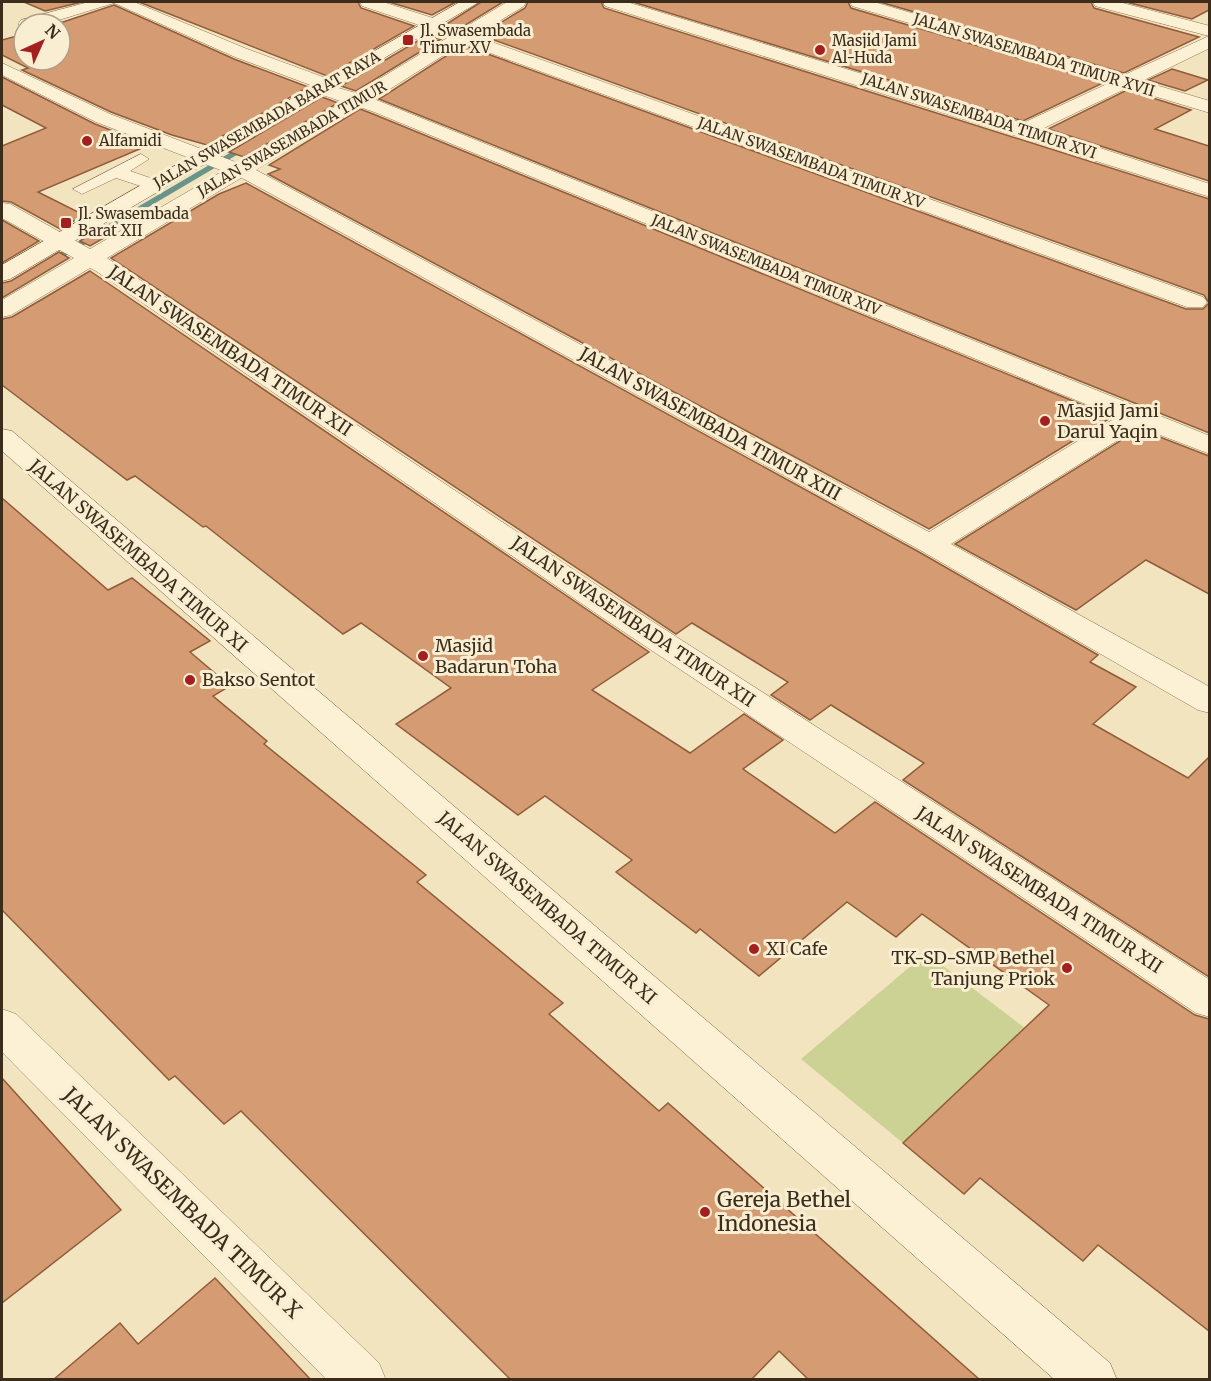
<svg xmlns="http://www.w3.org/2000/svg" width="1211" height="1381" font-family="Merriweather,serif">
  <style>
    .green { fill: #cbd293 }
    .lines { fill: none; stroke-linecap: round; stroke-linejoin: round }
    .stream { fill: #699489; fill-rule: evenodd }
    .building { fill: #d59b72; stroke: #905c39; stroke-width: 1.5 }
    .lane-casing { stroke: #8e7456; stroke-width: 1 }
    .street-casing { stroke: #8e7456; stroke-width: 1 }
    .secondary-casing { stroke: #705539; stroke-width: 1 }
    .lane { fill: #fcf1d5; fill-rule: evenodd }
    .street { fill: #fcf1d5; fill-rule: evenodd }
    .secondary { fill: #fcf1d5; fill-rule: evenodd }
    .poi-dot { fill: #a41f20; stroke: #f9eed1; stroke-width: 2 }
    .labels { text-anchor: middle; stroke-width: 6; stroke-linejoin: round; paint-order: stroke }
    .far-poi-label { font-size: 15px; fill: #3c2c1c; stroke: #f9eed1; text-anchor: start }
    .far-street-label { font-size: 15px; fill: #3c2c1c; stroke: #f9eed1 }
    .street-label { font-size: 18px; fill: #3c2c1c; stroke: #f9eed1 }
    .poi-label { font-size: 18px; fill: #3c2c1c; stroke: #f9eed1; text-anchor: start }
    .near-poi-label { font-size: 21px; fill: #3c2c1c; stroke: #f9eed1; text-anchor: start }
    .near-street-label { font-size: 21px; fill: #3c2c1c; stroke: #f9eed1 }
  </style>
  <rect width="100%" height="100%" fill="#f3e4c0"/>
  <path class="green" d="M926,953L1025,1028L903,1143L801,1059Z"/>
  <g class="lines">
    <g class="stream">
      <path d="M489,2H496L420,48L413,46Z"/>
      <path d="M245,144L252,146L50,265L42,263Z"/>
    </g>
  </g>
  <g class="building">
    <path d="M24,2H82L45,11Z"/>
    <path d="M139,2H358L361,8L414,26L327,76Z"/>
    <path d="M389,2H456L432,15Z"/>
    <path d="M481,2H503L459,29L445,25Z"/>
    <path d="M528,2H601L604,8L1209,199V433L379,99L463,45L1186,309H1203L1209,303L1204,295L480,35L525,8Z"/>
    <path d="M633,2H848L851,8L1103,83L1023,121Z"/>
    <path d="M880,2H1091L1094,8L1199,37L1124,73Z"/>
    <path d="M1126,2H1209V10L1192,19Z"/>
    <path d="M114,5L234,59L308,87L207,145L172,135L111,112L22,70L28,68L2,55V40L24,34V60H60V24H57Z"/>
    <path d="M426,36L441,39L356,91L341,86Z"/>
    <path d="M1172,69L1208,80L1185,91L1148,80Z"/>
    <path d="M2,77L95,124L149,145L38,192L84,215L60,229L11,202L2,201V146L46,128L2,105Z"/>
    <path d="M1127,90L1191,110L1155,129L1209,146V181L1048,129Z"/>
    <path d="M322,97L338,103L244,157L229,152Z"/>
    <path d="M360,109L373,114L1112,417L929,529L268,174L280,169L269,165Z"/>
    <path d="M246,183L919,552L1098,655L1090,662L1136,687L1093,724L1188,778L1209,757V977L903,780L924,763L831,705L810,720L771,695L788,682L692,623L676,634L111,258L219,194Z"/>
    <path d="M2,220L39,241L2,263Z"/>
    <path d="M105,225L116,231L90,246L80,241Z"/>
    <path d="M59,252L69,258L2,298V283L11,281Z"/>
    <path d="M90,271L649,652L592,690L690,753L744,714L783,740L743,769L835,833L875,802L1195,1015L1209,1019V1331L1098,1245L1083,1261L980,1178L964,1194L903,1143L1049,1005L922,914L896,937L847,902L759,976L700,929L696,933L616,872L632,860L545,796L518,815L396,724L451,688L361,623L343,634L206,526L203,527L135,476L127,480L2,385V319L12,317Z"/>
    <path d="M1139,429L1209,456V594L1146,560L1076,610L955,544Z"/>
    <path d="M2,498L108,590L132,578L210,641L190,652L230,686L213,696L267,741L264,744L426,875L417,882L563,1003L549,1014L659,1111L668,1103L980,1380H809L779,1351L751,1380H511L241,1111L224,1124L175,1076L169,1080L2,910Z"/>
    <path d="M2,1078L121,1210L2,1303Z"/>
    <path d="M215,1278L311,1380H53L120,1323L138,1344Z"/>
  </g>
  <g class="lines">
    <defs>
      <path id="lane" d="M141,154L149,159L130,171L159,181L162,185L159,189L153,190L116,178L82,194L73,189Z"/>
      <g id="street">
        <path d="M89,2H134L247,49L334,81L335,87L356,93L447,38L420,32L417,28L419,25L362,6L360,2H383L439,20L440,26L459,31L507,2H526L524,6L475,36L1203,297L1207,302L1203,307H1187L463,43L374,99L1210,436V454L1139,427L951,544L1210,687V713L1198,710L920,550L244,179L241,178L107,258L616,598L1210,980V1017L1196,1013L594,612L96,271L90,268L11,315L2,317V300L74,258L2,218V203L10,204L90,249L223,171L96,122L2,75V63L110,114L238,163L343,102L314,92L313,86L235,57L114,3L46,24H24V28L18,24L21,20ZM360,107L374,112L1117,417L929,532L256,170Z"/>
        <path d="M603,2H627L1023,123L1109,83L852,6L850,2H874L1124,75L1209,36L1095,6L1093,2H1119L1210,26V48L1142,81L1210,101V113L1127,88L1042,129L1210,184V197L605,6Z"/>
        <path d="M2,1009L16,1014L379,1363L386,1380H327L2,1052Z"/>
      </g>
      <g id="secondary">
        <path d="M460,2H479L10,279L2,281V265Z"/>
        <path d="M2,429L12,431L1110,1363L1117,1380H1055L2,451Z"/>
      </g>
    </defs>
    <use href="#lane" class="lane-casing"/>
    <use href="#street" class="street-casing"/>
    <use href="#secondary" class="secondary-casing"/>
    <use href="#lane" class="lane"/>
    <use href="#street" class="street"/>
    <use href="#secondary" class="secondary"/>
  </g>
  <g class="poi-dot">
    <rect x="402" y="34" width="12" height="12" rx="3"/>
    <circle cx="820" cy="50" r="6"/>
    <circle cx="87" cy="141" r="6"/>
    <rect x="60" y="217" width="12" height="12" rx="3"/>
    <circle cx="1045" cy="421" r="6"/>
    <circle cx="423" cy="656" r="6"/>
    <circle cx="190" cy="680" r="6"/>
    <circle cx="754" cy="949" r="6"/>
    <circle cx="1067" cy="968" r="6"/>
    <circle cx="705" cy="1212" r="6"/>
  </g>
  <g class="labels">
    <g class="far-poi-label">
      <text x="420" y="36">Jl. Swasembada<tspan x="420" dy="17">Timur XV</tspan></text>
      <text x="832" y="46">Masjid Jami<tspan x="832" dy="17">Al-Huda</tspan></text>
      <text x="99" y="146">Alfamidi</text>
      <text x="78" y="219">Jl. Swasembada<tspan x="78" dy="17">Barat XII</tspan></text>
    </g>
    <g class="far-street-label">
      <text transform="translate(1034 55) rotate(17)" y="5">JALAN SWASEMBADA TIMUR XVII</text>
      <text transform="translate(979 116) rotate(18)" y="5">JALAN SWASEMBADA TIMUR XVI</text>
      <text transform="translate(267 120) rotate(-30)" y="5">JALAN SWASEMBADA BARAT RAYA</text>
      <text transform="translate(292 139) rotate(-30)" y="5">JALAN SWASEMBADA TIMUR</text>
      <text transform="translate(811 163) rotate(20)" y="5">JALAN SWASEMBADA TIMUR XV</text>
      <text transform="translate(766 265) rotate(22)" y="5">JALAN SWASEMBADA TIMUR XIV</text>
    </g>
    <g class="street-label">
      <text transform="translate(230 351) rotate(34)" y="6">JALAN SWASEMBADA TIMUR XII</text>
      <text transform="translate(710 424) rotate(29)" y="6">JALAN SWASEMBADA TIMUR XIII</text>
      <text transform="translate(138 556) rotate(41)" y="6">JALAN SWASEMBADA TIMUR XI</text>
      <text transform="translate(633 622) rotate(34)" y="6">JALAN SWASEMBADA TIMUR XII</text>
      <text transform="translate(1039 890) rotate(33)" y="6">JALAN SWASEMBADA TIMUR XII</text>
      <text transform="translate(547 908) rotate(41)" y="6">JALAN SWASEMBADA TIMUR XI</text>
    </g>
    <g class="poi-label">
      <text x="1057" y="417">Masjid Jami<tspan x="1057" dy="21">Darul Yaqin</tspan></text>
      <text x="435" y="652">Masjid<tspan x="435" dy="21">Badarun Toha</tspan></text>
      <text x="202" y="686">Bakso Sentot</text>
      <text x="766" y="955">XI Cafe</text>
      <text x="1055" y="964" text-anchor="end">TK-SD-SMP Bethel<tspan x="1055" dy="21">Tanjung Priok</tspan></text>
    </g>
    <g class="near-poi-label">
      <text x="717" y="1207">Gereja Bethel<tspan x="717" dy="24">Indonesia</tspan></text>
    </g>
    <g class="near-street-label">
      <text transform="translate(182 1203) rotate(44)" y="7">JALAN SWASEMBADA TIMUR X</text>
    </g>
  </g>
  <rect width="1211" height="1381" fill="none" stroke="#3c2c1c" stroke-width="6"/>
  <g transform="translate(42 42) rotate(45)"><circle r="28" fill="#f9eed1" stroke="#ada089" stroke-width="1.5"/>
  <path d="M0-4.5L10 22L0 15L-10 22Z" fill="#a41f20"/>
  <text y="-9" font-size="16" font-weight="bold" text-anchor="middle" fill="#3c2c1c">N</text>
  </g>
</svg>
